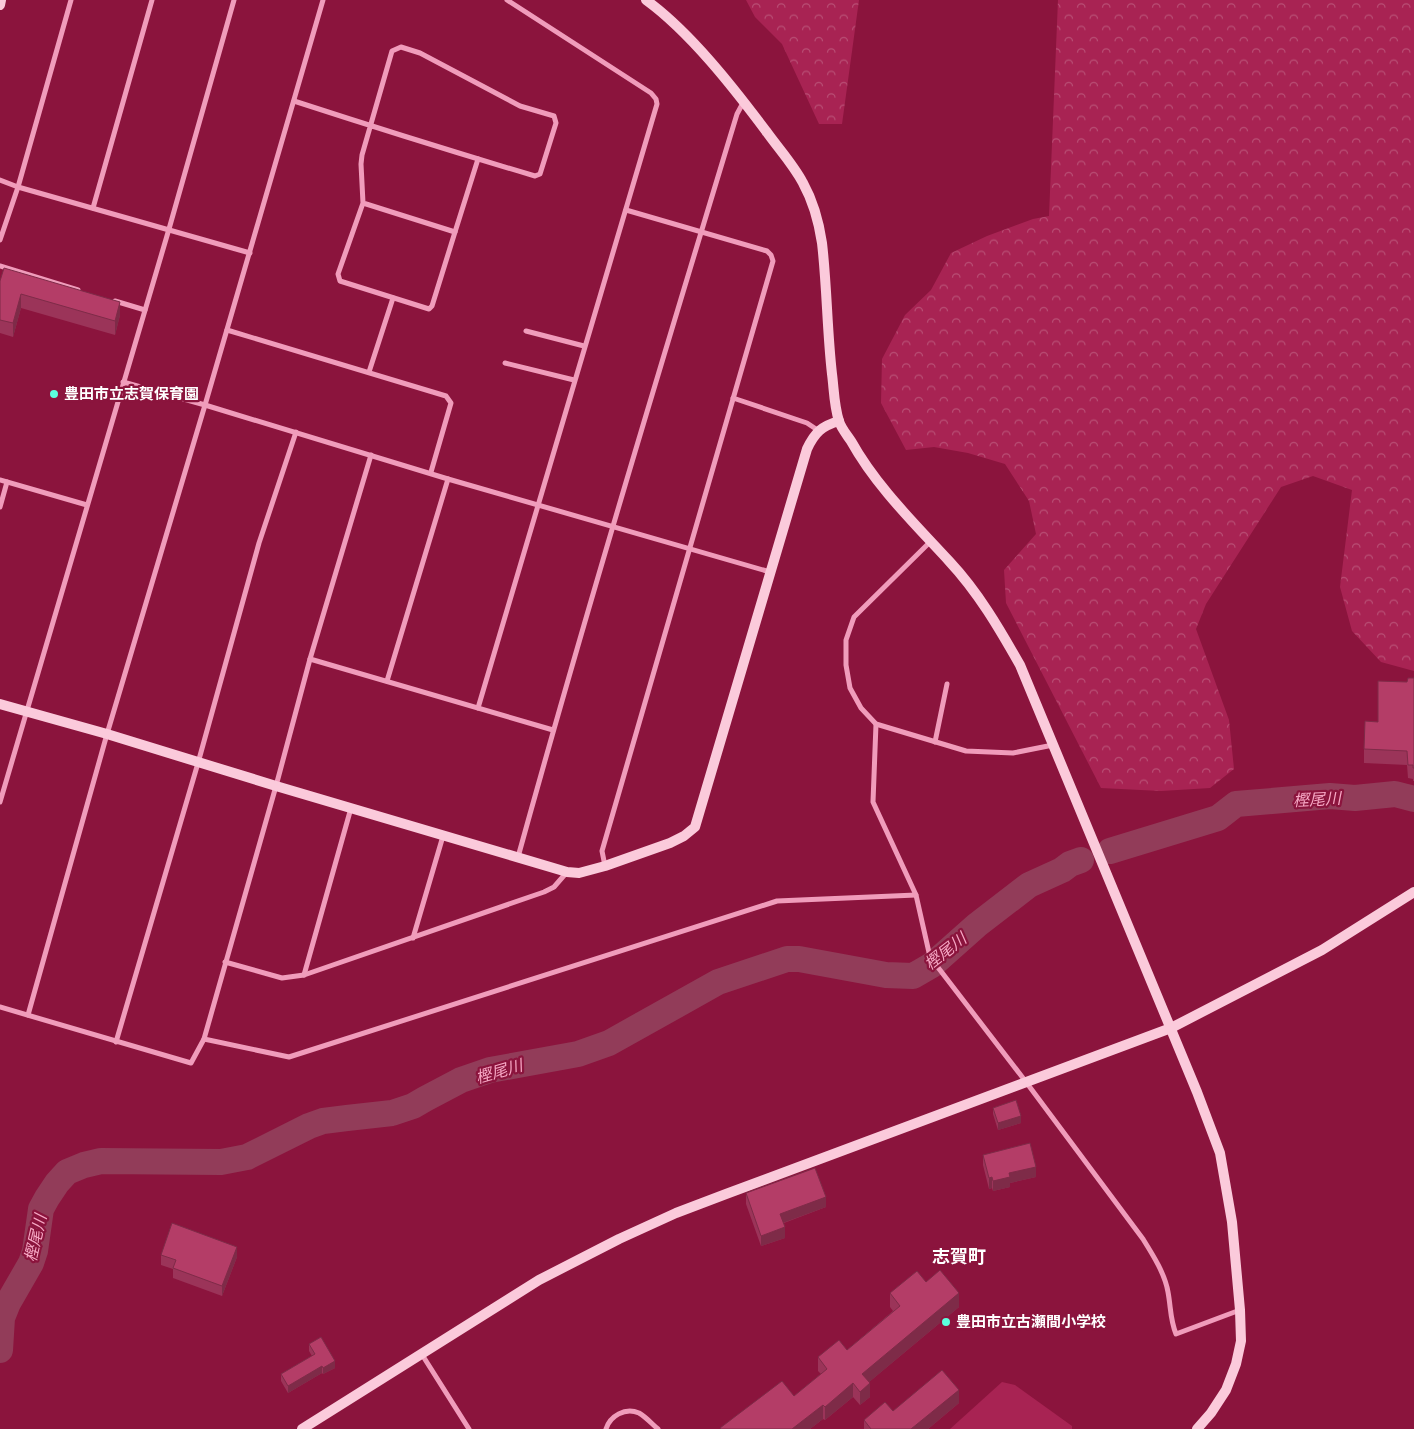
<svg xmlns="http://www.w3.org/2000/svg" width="1414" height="1429" font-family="Quicksand,'Noto Sans JP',sans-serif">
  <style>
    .forest { fill: url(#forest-crowns) }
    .pitch { fill: #a82353 }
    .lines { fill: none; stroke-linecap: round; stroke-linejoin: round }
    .river { stroke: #923c59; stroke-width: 26 }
    .street { stroke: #f09cbb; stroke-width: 5 }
    .secondary { stroke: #fbcadb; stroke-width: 10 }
    .wall { fill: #9b3459 }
    .shaded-wall { fill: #7e2b48 }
    .building { fill: #b43d67; stroke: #7e2b48 }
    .poi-dot { fill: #5bffde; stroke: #8b143d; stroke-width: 2 }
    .labels { text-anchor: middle; stroke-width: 4.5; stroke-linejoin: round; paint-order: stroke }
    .poi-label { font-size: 15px; font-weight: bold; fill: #fff; stroke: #8b143d; text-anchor: start }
    .water-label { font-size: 16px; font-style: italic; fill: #f7a8c5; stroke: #8b143d }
    .quarter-label { font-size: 18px; font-weight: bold; fill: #fff; stroke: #8b143d }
  </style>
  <defs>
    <pattern id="forest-crowns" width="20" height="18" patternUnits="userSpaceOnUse" patternTransform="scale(1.25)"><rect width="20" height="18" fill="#a82353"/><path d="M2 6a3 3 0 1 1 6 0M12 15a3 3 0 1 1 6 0" fill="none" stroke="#b94f75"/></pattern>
  </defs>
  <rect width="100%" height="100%" fill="#8b143d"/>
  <g class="forest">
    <path d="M746,0H859L842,124H819L782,44L755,17Z"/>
    <path d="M1058,0H1414V671L1381,662L1352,631L1340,587L1352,490L1313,476L1281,487L1206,604L1196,629L1229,720L1234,769L1210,788L1161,791L1101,788L1006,603L1004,570L1036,534L1029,501L1005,464L968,453L934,447L906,450L881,403L882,359L905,315L931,290L951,253L987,236L1033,219L1049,216Z"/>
  </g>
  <path class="pitch" d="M1002,1382L1015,1385L1072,1426V1429H950Z"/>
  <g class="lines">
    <g class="river">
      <path d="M1110,851L1218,818L1236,804L1330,796L1355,798L1395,794L1414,799"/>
      <path d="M0,1350L2,1318L8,1303L31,1263L35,1251L41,1209L47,1198L57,1183L67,1172L84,1165L101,1161L221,1162L247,1157L309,1126L323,1121L347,1118L392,1113L413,1106L425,1099L461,1080L490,1070L578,1054L609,1043L718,982L787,959H799L886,975L913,976L932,965L977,925L1029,885L1062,870L1070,864L1081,860"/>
    </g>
    <g class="street">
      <path d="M294,101C374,127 454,152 535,176L540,174L556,123L554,116L520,106L420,53L401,47L392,51L362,155L361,164L363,203L338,274L340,281L429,309L432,306L455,232L363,203"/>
      <path d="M0,180L18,187L250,253"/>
      <path d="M93,208L152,0"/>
      <path d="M455,232L478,159"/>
      <path d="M0,240L18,187L71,0"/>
      <path d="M0,266L78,290"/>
      <path d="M115,301L145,310"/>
      <path d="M227,330L446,396L451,403L431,472"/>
      <path d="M526,331L584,346"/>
      <path d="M505,363L574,380"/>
      <path d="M369,372L393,298"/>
      <path d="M123,382L205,405L448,479L770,572"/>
      <path d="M733,398L807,423L819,431"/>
      <path d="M0,480L87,505"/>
      <path d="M0,507L7,482"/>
      <path d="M930,542L854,617L846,640V665L850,688L861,708L876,724L966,751L1013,753L1053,745"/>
      <path d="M310,659L553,730"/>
      <path d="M387,681L448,479"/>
      <path d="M478,708L657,104L656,99L651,93L507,0"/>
      <path d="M876,724L873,802L916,895L930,957L1026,1082L1143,1239C1153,1255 1165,1274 1168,1292C1171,1308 1170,1319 1176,1334L1240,1310"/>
      <path d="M935,742L947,684"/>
      <path d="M0,802L169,229L234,0"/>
      <path d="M518,857C587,608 662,361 737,114L744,101"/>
      <path d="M605,866L602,851L773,261L771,255L767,251L626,210"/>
      <path d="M413,938L443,836"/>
      <path d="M225,962L282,978L304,975L544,892L554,887L567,872"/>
      <path d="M304,975L351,808"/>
      <path d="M0,1007L191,1063L204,1039L276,786L310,659L371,455"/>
      <path d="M28,1015L107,734L205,405L323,0"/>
      <path d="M204,1039L289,1057L777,901L916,895"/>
      <path d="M116,1042L198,763L259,543L296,432"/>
      <path d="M421,1353L469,1429"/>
      <path d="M606,1429C610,1416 625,1407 639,1413C646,1417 652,1424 658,1429"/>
    </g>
    <g class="secondary">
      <path d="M646,0C690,32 733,87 766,131C778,148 793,164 803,183C813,201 819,223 822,243C827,286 827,330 832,374C834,389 834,406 839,421C841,428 847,435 851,441C876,486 914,523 949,561C978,592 999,628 1020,665L1197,1092L1220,1153L1232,1222L1240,1310L1241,1341L1236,1364L1226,1390L1211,1413L1197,1429"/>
      <path d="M0,5L1,0"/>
      <path d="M0,704L107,734L276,786L567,872L579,873L605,866L670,843L684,836L695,827L807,449C815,432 822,426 839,421"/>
      <path d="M302,1429L539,1280L619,1239L676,1213L726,1194L1171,1028L1322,950L1414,892"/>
    </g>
  </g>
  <g class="wall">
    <path d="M0,281L120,315L115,335L21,308L13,337L0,333Z"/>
    <path d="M1414,678V781H1413V779L1408,778L1407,765L1364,763V749L1407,682Z"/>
    <path d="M993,1108L1021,1123L998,1130L993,1114Z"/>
    <path d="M983,1155L1036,1177L1010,1183V1187L993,1191L992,1188L989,1189L983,1165Z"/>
    <path d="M746,1193L826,1207L784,1223L785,1238L761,1246L746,1204Z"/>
    <path d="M161,1255L237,1257L222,1296L173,1278V1269L161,1265Z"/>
    <path d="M926,1282L959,1307L869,1382L870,1397L860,1405L853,1397L825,1420L823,1419L810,1429H720V1428L794,1396L821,1374L818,1371V1357L847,1350L893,1311L890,1307V1293Z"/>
    <path d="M309,1344L335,1368L323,1374L322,1373L288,1393L281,1381V1374L312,1356L309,1351Z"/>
    <path d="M959,1403L928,1429H864V1420L893,1411Z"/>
  </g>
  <g class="shaded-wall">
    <path d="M21,294V308L13,337V323Z"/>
    <path d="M120,302V315L115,335V321Z"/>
    <path d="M1021,1116V1123L998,1130V1123Z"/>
    <path d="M1036,1167V1177L1010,1183V1187L993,1191V1181L1009,1173Z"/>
    <path d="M992,1177V1188L989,1189V1178Z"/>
    <path d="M826,1197V1207L780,1224V1214Z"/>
    <path d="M785,1227V1238L761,1246V1236Z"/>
    <path d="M237,1247V1257L222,1296V1286Z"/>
    <path d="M959,1293V1307L862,1388V1374Z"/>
    <path d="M335,1361V1368L323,1374V1368Z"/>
    <path d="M322,1366V1373L288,1393V1386Z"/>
    <path d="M853,1383V1397L825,1420V1407Z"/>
    <path d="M870,1383V1397L860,1405V1392Z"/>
    <path d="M959,1390V1403L928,1429H911Z"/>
    <path d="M823,1405V1419L810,1429H792Z"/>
  </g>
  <g class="building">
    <path d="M4,268L120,302L115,321L21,294L13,323L0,320V281Z"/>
    <path d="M1408,678H1414V768H1413V765H1408L1407,751L1364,749L1365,721L1378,722V681L1407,682Z"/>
    <path d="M1016,1100L1021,1116L998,1123L993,1108Z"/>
    <path d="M1030,1143L1036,1167L1009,1173L1010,1177L993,1181L992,1177L989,1178L983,1155Z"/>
    <path d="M815,1168L826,1197L780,1214L785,1227L761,1236L746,1193Z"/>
    <path d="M172,1223L237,1247L222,1286L173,1268L176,1260L161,1255Z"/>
    <path d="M940,1270L959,1293L862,1374L870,1383L860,1392L853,1383L825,1407L823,1405L792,1429H721L720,1428L782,1381L794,1396L827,1369L818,1357L839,1340L847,1350L900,1306L890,1293L917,1271L926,1282Z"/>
    <path d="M321,1337L335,1361L323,1368L322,1366L288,1386L281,1374L315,1354L309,1344Z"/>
    <path d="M942,1370L959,1390L911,1429H871L864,1420L885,1402L893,1411Z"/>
  </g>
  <g class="poi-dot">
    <circle cx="54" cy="394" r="5"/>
    <circle cx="946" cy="1322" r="5"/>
  </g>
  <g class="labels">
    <g class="poi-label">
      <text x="64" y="399">豊田市立志賀保育園</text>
      <text x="956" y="1327">豊田市立古瀬間小学校</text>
    </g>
    <g class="water-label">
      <text transform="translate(1317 799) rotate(-3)" y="6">樫尾川</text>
      <text transform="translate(945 951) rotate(-38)" y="6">樫尾川</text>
      <text transform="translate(499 1071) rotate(-16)" y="6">樫尾川</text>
      <text transform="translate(35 1238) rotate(-77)" y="6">樫尾川</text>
    </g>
    <g class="quarter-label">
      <text x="959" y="1263">志賀町</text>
    </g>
  </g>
</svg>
